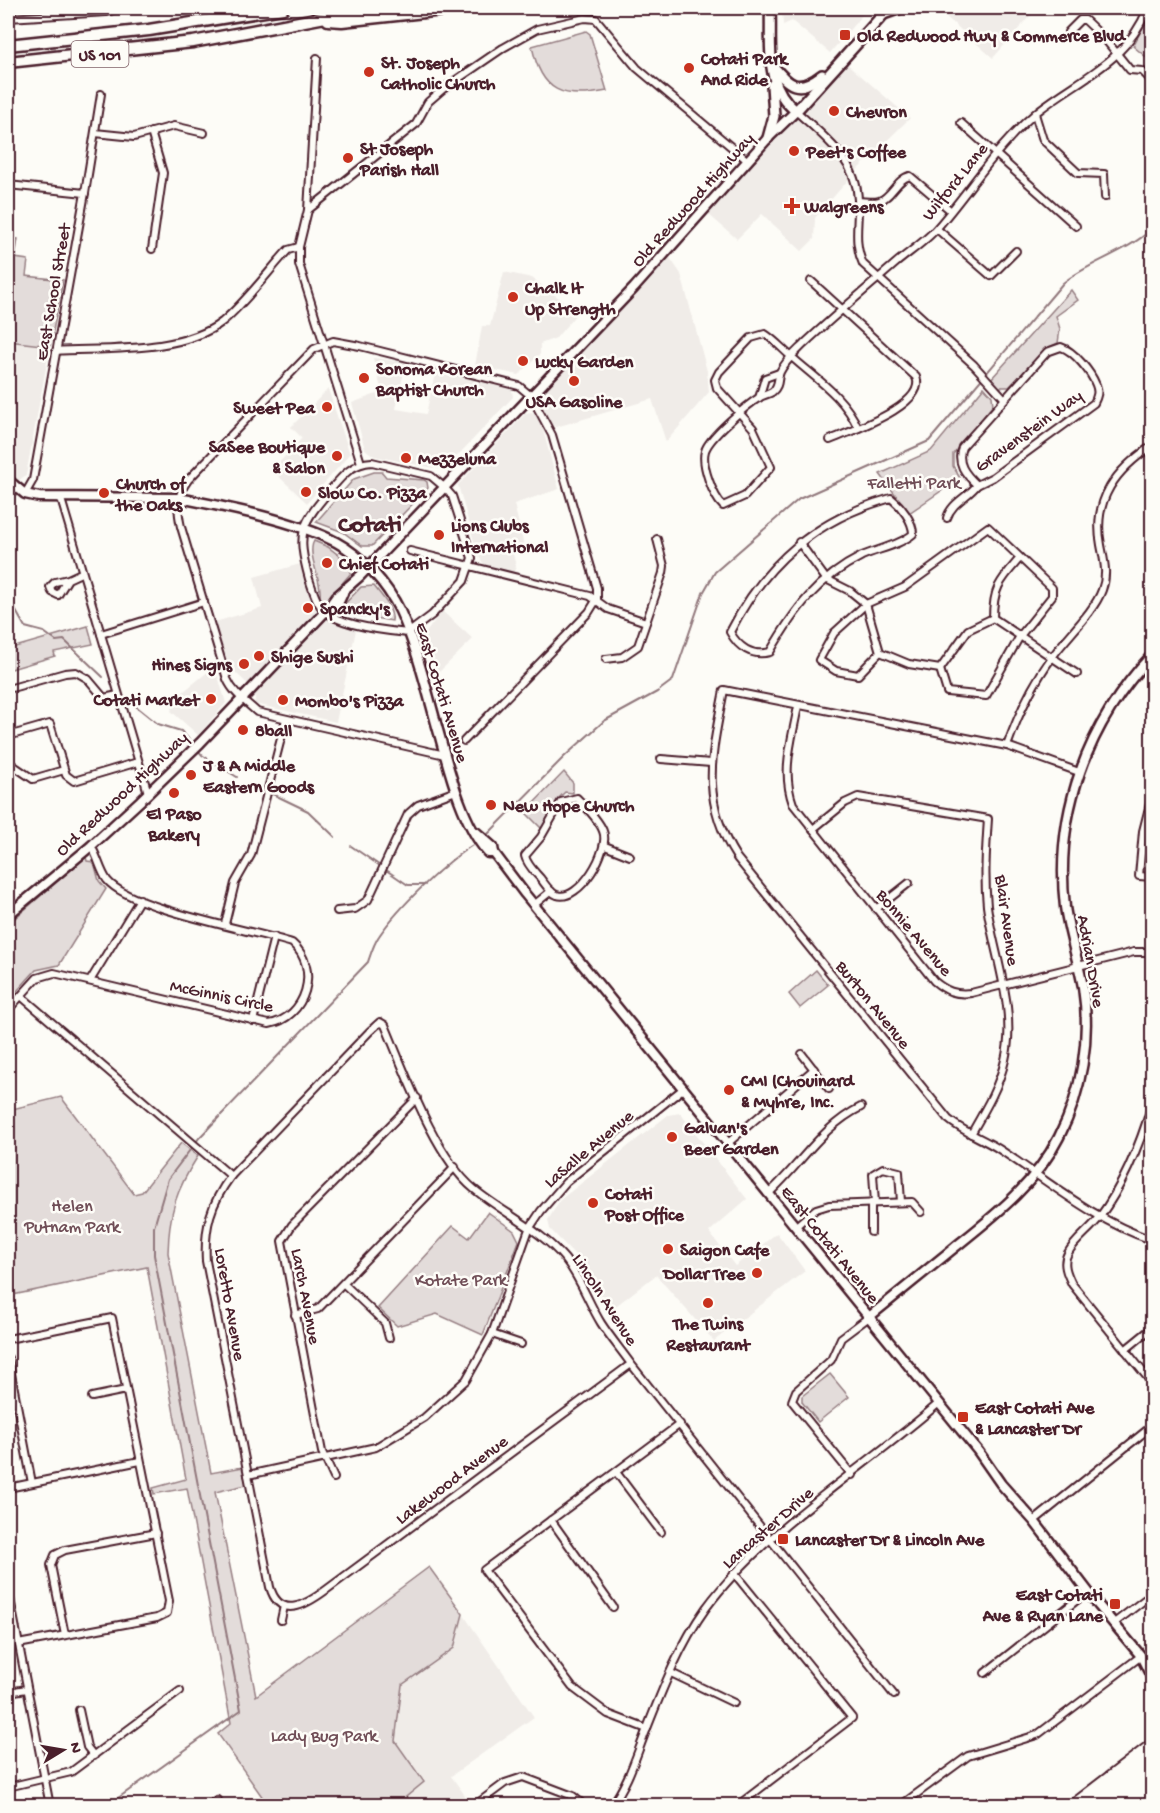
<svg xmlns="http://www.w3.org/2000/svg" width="1160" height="1813" font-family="'Gochi Hand',sans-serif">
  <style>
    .built { fill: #f0ece8 }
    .green { fill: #e3dcda; stroke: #967e82; stroke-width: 1.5 }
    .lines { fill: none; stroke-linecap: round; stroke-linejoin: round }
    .stream { stroke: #91777b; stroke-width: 2 }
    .street-casing { stroke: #4a1f2b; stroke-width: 10 }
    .secondary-casing { stroke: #4a1f2b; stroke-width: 13 }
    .primary-casing { stroke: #4a1f2b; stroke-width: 14 }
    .highway-casing { stroke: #4a1f2b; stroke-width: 15 }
    .street { stroke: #fdfcf7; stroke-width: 6 }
    .secondary { stroke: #fdfcf7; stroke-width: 8 }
    .primary { stroke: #fdfcf7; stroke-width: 9 }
    .highway { stroke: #fdfcf7; stroke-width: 10 }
    .rail { stroke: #4a1f2b; stroke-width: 2 }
    .poi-dot { fill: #c8321e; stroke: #fdfcf7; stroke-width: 2 }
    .labels { text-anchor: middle; stroke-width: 5; stroke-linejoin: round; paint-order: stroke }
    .shield { fill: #fdfcf7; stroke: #806168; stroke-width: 1.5 }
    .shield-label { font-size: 16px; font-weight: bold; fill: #4a1f2b }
    .poi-label { font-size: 18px; font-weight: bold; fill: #4a1f2b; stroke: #fdfcf7; text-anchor: start }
    .street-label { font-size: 18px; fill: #4a1f2b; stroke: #fdfcf7 }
    .park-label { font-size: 18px; fill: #704e57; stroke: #fdfcf7 }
    .district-label { font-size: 24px; font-weight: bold; fill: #4a1f2b; stroke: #fdfcf7 }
  </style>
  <rect width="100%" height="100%" fill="#fdfcf7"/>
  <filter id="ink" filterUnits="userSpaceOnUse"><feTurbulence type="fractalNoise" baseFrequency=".0167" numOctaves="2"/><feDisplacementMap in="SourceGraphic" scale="12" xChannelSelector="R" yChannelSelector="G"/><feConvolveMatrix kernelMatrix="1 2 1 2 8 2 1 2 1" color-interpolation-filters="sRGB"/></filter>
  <g filter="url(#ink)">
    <g class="built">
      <path d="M782,8H868L830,53L792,21L783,25Z"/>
      <path d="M936,8H1037L993,58Z"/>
      <path d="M845,62L910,118L857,170L815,218L814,239L802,251L762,214L737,239L708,214Z"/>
      <path d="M668,255L681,274L707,371L709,392L666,442L652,399L556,427L549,422L538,397Z"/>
      <path d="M504,272L532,278L578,312L556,338L540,344V354L519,375L475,366L482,326H490Z"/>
      <path d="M8,341L50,346L26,475L18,481L8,473Z"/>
      <path d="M373,358L406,362L396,409L426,414L436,369L509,387L512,390L513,397L444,470L374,456L365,449L352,403L382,392Z"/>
      <path d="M328,389L350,454L307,503L272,470L302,438L291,427Z"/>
      <path d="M532,412L540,419L559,489L514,504L524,546L512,549L516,567L513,573L485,566L478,555L458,485L526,413Z"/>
      <path d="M300,564L311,602L318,610L249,685L227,665L215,622L262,608L254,577Z"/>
      <path d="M442,611L473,639L435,676L422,638Z"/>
      <path d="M324,619L356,630L336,722L255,704V692Z"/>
      <path d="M215,666L226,703L198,735L171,711L178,696Z"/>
      <path d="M680,1113L747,1199L709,1232L735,1266L777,1233L805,1271L714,1341L656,1275L608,1312L578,1258L550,1229L548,1220L560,1200L668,1115Z"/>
      <path d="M463,1614L534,1717L451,1776L469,1801L463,1805H396L395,1741L402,1685L454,1648Z"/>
    </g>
    <g class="green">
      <path d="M1152,11V62L1133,46Z"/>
      <path d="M586,31L590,34L607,91C563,100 541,92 532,46Z"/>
      <path d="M8,238L18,239L15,258L28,260L26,276L63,280L50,346L8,341Z"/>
      <path d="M1071,290L1078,300L1056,316L1060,329L1058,343L1047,348L1009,387H999L991,379Z"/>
      <path d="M984,387L992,396L993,405L953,454V466L960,478L909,513L880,474L931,451Z"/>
      <path d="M374,472H382L386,477L424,480L427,482L428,488L372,546H362L343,532L316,522L354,479Z"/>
      <path d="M314,541L328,547L350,564L351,573L326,602L320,598C323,580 306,555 314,541Z"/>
      <path d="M374,586C381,595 394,609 392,621L350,614L340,617L338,611L361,587Z"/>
      <path d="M88,626L93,644L54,652L55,656L8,670V649Z"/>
      <path d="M564,772L573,783V793L565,792L559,798L542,829L525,812Z"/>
      <path d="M86,857L87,861L94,862L99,881L106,889L59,965L36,970L8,1001V924Z"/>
      <path d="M816,970L828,985L800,1008L789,994Z"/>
      <path d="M61,1097L134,1194L142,1192L181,1143L198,1156C176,1190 169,1212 168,1253L211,1473L243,1467L246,1485L215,1492L256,1696L429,1567L463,1614L454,1648L402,1685L395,1741L424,1782L396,1805H268L218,1734L231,1723L187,1488L154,1494L153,1488L186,1479L147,1267L8,1296V1110Z"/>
      <path d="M488,1212L514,1231L519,1241L483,1335L437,1314L397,1326L378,1308L453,1226L469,1238Z"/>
      <path d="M830,1374L849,1397L818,1422L802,1402V1396Z"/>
    </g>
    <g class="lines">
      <g class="stream">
        <path d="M8,597L25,627L44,632L56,641L64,640L103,677"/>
        <path d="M132,703L158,724L181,731L194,745"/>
        <path d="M198,750L202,755L237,777"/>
        <path d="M256,786L308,811L335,837"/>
        <path d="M486,836L564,757L604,721L657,692L673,680L703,593L715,572L799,499L929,441L1063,283C1091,261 1124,254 1152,229"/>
        <path d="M351,846L408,885H425"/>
        <path d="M107,1806L241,1710L154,1255V1227L168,1179L199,1138L368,962C371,953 374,943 379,936C398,908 447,860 476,843"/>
      </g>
      <defs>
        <g id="street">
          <path d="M8,18L107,12L119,8"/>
          <path d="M1068,32L1080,20H1085L1105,39L1130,70L1142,71L1152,81"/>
          <path d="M317,58L308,210L299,247V264L361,463"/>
          <path d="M796,111C823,136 857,160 858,200C859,224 853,242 863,264L974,365L1004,398"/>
          <path d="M1035,114L1043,140L1078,173L1104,174L1105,197"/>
          <path d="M961,123L1076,226"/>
          <path d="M151,132L163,173L152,249"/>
          <path d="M95,133L134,137L174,126L204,133"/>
          <path d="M8,185L85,193"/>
          <path d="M858,201C864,201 873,203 879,201C892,197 896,179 910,176L950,210"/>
          <path d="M308,210L416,124L428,102L443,89L503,48L537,29L585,18L596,19L637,68L748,161"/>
          <path d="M937,229L991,276L1016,251"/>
          <path d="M811,281L916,377C928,405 850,431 830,440"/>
          <path d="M1061,347C1074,351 1091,372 1096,385C1099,392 1097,397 1094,403L993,477L977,485C965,474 956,463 962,447L1047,352Z"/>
          <path d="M56,351C106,348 182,353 222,322C245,303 268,272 288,250L299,247"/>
          <path d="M759,398L765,378L779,373"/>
          <path d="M858,428C845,398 818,380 794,359C784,351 776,341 765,334L751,338L719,372L715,380L717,388L753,428L771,467L745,496L723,506C713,496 701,465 705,451C709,437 747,405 760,397C764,395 769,394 772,392C780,386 777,378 780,372C785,361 796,352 804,344C834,316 865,290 896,263C909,252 926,241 937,228C971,189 997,145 1038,111C1081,77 1126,63 1148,8"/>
          <path d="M372,462L431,476L444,487L452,496L472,558L464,581L432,615L408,633C387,631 341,626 325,611C316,603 313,590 309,579C296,532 301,524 332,488C343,475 353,463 372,462Z"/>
          <path d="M25,494L33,480L85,193L101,94"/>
          <path d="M891,498C901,506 913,521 913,534C900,545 878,549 862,556C818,578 794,610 770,652C752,657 738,647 730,632C765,563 816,519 891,498Z"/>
          <path d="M61,499L148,793"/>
          <path d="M947,518C951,503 968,497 977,485"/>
          <path d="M799,542L826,579L850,591L866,604L880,652L909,664L940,669"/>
          <path d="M410,551L590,596L608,609L646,622"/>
          <path d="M68,579L55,582L50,587L52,592L58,595L68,579L81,573"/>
          <path d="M993,618L1077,674"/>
          <path d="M993,618C993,587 1001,580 1020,558"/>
          <path d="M101,634L204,602"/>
          <path d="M880,652L858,675L836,671L819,660L834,633L866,604L905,587L988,527L1052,588V596L1020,636L986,696L947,692L940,669"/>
          <path d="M606,659L622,657L638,646L663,573L664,566L657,539"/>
          <path d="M940,669L968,630L993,618"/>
          <path d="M8,689L65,673L76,672L88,679L104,698L118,695"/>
          <path d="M798,706C792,740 781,771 793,804L934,981C946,991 955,995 971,993L1134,952H1152"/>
          <path d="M8,736L50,724L66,775L74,781L138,762"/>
          <path d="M1007,746C1018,715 1033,683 1053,656C1067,636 1094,612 1102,590C1108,574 1104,561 1101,545C1092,499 1117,469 1152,446"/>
          <path d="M445,755L257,712C246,702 233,693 227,679L181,527C177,509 176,496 188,480L314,349L333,341L360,346L519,386L531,396L552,435L597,588V599L589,612L464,741"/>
          <path d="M661,759L711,763"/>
          <path d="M8,762L33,779L64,770"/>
          <path d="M1079,772L1007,746L724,690C712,754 699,799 737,858L948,1119C963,1132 982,1138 999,1149C1048,1181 1095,1221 1152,1240"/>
          <path d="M1152,796L1143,831L1139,876L1152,877"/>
          <path d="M577,798C585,806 599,820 603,831C611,849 579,903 557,895C550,893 545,884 541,879C535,872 527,865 525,856L541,837L561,802Z"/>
          <path d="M813,829L845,803L858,797L988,819C986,848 984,877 987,906C994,956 1017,1009 1005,1060C999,1087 985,1110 971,1134"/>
          <path d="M605,846L630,856"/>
          <path d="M534,905L551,891"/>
          <path d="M876,909L909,883"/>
          <path d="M337,911L355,909L368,900L408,814L418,805L456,791"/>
          <path d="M225,924L235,883L251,855L286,719"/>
          <path d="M90,981L140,899"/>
          <path d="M21,996L231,1176"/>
          <path d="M8,1010L37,978L54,973L269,1024C306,1018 321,968 292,943C252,930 130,909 107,880C100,870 98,857 91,846"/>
          <path d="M253,1021L274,937"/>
          <path d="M802,1054L829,1089"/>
          <path d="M1152,1104C1140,1145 1124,1184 1099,1218C1090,1230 1075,1240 1068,1253C1062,1263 1067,1274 1072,1284L1152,1383"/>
          <path d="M728,1143L814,1069"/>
          <path d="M769,1193C801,1164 821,1127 861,1107"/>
          <path d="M871,1203V1232"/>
          <path d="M875,1203L873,1174L883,1168L899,1172L901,1202"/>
          <path d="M796,1226L816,1209L829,1205L912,1202L921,1212"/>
          <path d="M344,1284L385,1323L389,1338"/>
          <path d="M295,1315L318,1309L455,1167"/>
          <path d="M492,1334L521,1344"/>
          <path d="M8,1339L112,1318L169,1601L167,1613L157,1618L18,1644"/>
          <path d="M1125,1350L1152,1328"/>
          <path d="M8,1358L32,1483"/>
          <path d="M631,1364L326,1590C307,1604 280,1621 270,1587L206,1261C204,1227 211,1203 231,1176L370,1031L380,1022L385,1025C405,1072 435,1157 474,1189C503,1213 541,1230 565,1259C581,1279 588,1302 601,1323C610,1337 621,1350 631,1364L894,1695"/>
          <path d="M92,1397L126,1390"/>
          <path d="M616,1472L661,1532"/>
          <path d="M248,1475L376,1447L424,1418L466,1380L492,1334L529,1229L541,1211L566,1182L684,1088"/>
          <path d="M852,1475L792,1401L796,1391L831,1360L841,1338L869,1317"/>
          <path d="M334,1478L322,1452L282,1241L292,1225L417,1098"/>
          <path d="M8,1488L140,1461"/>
          <path d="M551,1520L613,1607"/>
          <path d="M1034,1521L1152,1426"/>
          <path d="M734,1573L852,1718L737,1806"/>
          <path d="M8,1588L50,1806"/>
          <path d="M281,1620L284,1606"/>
          <path d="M1113,1624L1152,1594"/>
          <path d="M65,1635L51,1565L55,1555L65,1550L156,1533"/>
          <path d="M671,1673L734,1703"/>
          <path d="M985,1673L1087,1592"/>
          <path d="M8,1692L27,1689"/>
          <path d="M79,1710L87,1747L94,1756"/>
          <path d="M647,1729L608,1714L572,1687L484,1570L680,1424"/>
          <path d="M8,1787L71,1772L180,1691"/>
          <path d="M206,1806L217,1800L222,1806"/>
          <path d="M474,1806L505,1783L523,1777L573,1796L585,1806"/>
          <path d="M611,1806C628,1784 636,1756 646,1731C662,1690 680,1644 706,1608C764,1529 865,1468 939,1403"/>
          <path d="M900,1806L968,1756L1037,1735L1141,1656"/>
        </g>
        <g id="secondary">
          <path d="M882,15L902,8"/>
          <path d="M8,480L25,494L39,497L179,498C225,507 294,520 336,542C362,556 387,584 400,611C418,650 428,696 440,737C450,774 463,824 488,853H494"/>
          <path d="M326,612L336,608L343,593"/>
          <path d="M476,832L493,847L494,853L525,894L978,1451L1001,1484L1034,1521L1099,1606L1141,1656L1152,1678"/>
          <path d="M8,915L91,846L140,801L200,743L325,612L336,597L360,576L634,288L768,138L796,111"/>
          <path d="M869,1317C897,1294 926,1271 954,1248C994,1216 1035,1185 1059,1137C1082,1092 1091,1038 1083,987C1078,960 1069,934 1065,907C1054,813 1088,723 1152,655"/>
        </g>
        <g id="primary">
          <path d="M770,8C772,45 763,85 796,111L889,8"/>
          <path d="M771,64C790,86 797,94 822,75"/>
          <path d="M768,138L774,116L772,85"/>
        </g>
        <g id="highway">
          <path d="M328,20L342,21L461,8"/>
          <path d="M8,45L149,30L283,8"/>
          <path d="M8,62L193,42L373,8"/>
        </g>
      </defs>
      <use href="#street" class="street-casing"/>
      <use href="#secondary" class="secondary-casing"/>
      <use href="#primary" class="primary-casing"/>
      <use href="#highway" class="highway-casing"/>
      <use href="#street" class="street"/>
      <use href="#secondary" class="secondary"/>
      <use href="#primary" class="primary"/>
      <use href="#highway" class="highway"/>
      <path class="rail" d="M1062,1806L1152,1737"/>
    </g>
  </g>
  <g class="poi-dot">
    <rect x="839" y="29" width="12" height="12" rx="3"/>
    <circle cx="689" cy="68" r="6"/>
    <circle cx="369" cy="72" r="6"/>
    <circle cx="834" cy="111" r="6"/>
    <circle cx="794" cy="151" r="6"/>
    <circle cx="348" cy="158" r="6"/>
    <path d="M789 197h6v6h6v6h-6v6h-6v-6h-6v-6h6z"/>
    <circle cx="513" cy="297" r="6"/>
    <circle cx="523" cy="361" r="6"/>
    <circle cx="364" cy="378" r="6"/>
    <circle cx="574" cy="381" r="6"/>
    <circle cx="327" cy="407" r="6"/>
    <circle cx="337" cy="456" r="6"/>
    <circle cx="406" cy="458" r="6"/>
    <circle cx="306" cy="492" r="6"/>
    <circle cx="104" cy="493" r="6"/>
    <circle cx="439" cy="535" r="6"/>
    <circle cx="327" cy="563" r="6"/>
    <circle cx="308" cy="608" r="6"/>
    <circle cx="259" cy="656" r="6"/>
    <circle cx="244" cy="664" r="6"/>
    <circle cx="211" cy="699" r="6"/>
    <circle cx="283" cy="700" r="6"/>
    <circle cx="243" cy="730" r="6"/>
    <circle cx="191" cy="775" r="6"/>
    <circle cx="174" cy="793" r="6"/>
    <circle cx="491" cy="805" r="6"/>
    <circle cx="729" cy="1090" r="6"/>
    <circle cx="672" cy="1137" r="6"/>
    <circle cx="593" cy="1203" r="6"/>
    <circle cx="668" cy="1249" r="6"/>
    <circle cx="757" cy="1273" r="6"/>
    <circle cx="708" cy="1303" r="6"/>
    <rect x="957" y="1411" width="12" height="12" rx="3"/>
    <rect x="777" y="1533" width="12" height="12" rx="3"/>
    <rect x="1109" y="1598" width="12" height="12" rx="3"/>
  </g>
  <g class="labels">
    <rect class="shield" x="71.5" y="41" width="57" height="26" rx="4.5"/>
    <g class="shield-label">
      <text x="100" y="60">US 101</text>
    </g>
    <g class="poi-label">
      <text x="857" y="41">Old Redwood Hwy &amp; Commerce Blvd</text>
      <text x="701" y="64">Cotati Park<tspan x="701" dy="21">And Ride</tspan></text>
      <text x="381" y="68">St. Joseph<tspan x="381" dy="21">Catholic Church</tspan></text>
      <text x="846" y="117">Chevron</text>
      <text x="360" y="154">St Joseph<tspan x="360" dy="21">Parish Hall</tspan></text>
      <text x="806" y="157">Peet's Coffee</text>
      <text x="804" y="212">Walgreens</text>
      <text x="525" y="293">Chalk It<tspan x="525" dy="21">Up Strength</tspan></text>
      <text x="535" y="367">Lucky Garden</text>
      <text x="376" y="374">Sonoma Korean<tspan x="376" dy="21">Baptist Church</tspan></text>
      <text x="574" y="407" text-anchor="middle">USA Gasoline</text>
      <text x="315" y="413" text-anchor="end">Sweet Pea</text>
      <text x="325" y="452" text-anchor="end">SaSee Boutique<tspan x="325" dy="21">&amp; Salon</tspan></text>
      <text x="418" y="464">Mezzeluna</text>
      <text x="116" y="489">Church of<tspan x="116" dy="21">the Oaks</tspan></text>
      <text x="318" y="498">Slow Co. Pizza</text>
      <text x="451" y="531">Lions Clubs<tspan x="451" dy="21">International</tspan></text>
      <text x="339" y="569">Chief Cotati</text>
      <text x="320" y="614">Spancky's</text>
      <text x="271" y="662">Shige Sushi</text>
      <text x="232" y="670" text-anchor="end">Hines Signs</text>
      <text x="199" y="705" text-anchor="end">Cotati Market</text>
      <text x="295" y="706">Mombo's Pizza</text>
      <text x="255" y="736">8ball</text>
      <text x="203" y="771">J &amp; A Middle<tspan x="203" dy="21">Eastern Goods</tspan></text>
      <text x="503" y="811">New Hope Church</text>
      <text x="174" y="819" text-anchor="middle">El Paso<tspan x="174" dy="21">Bakery</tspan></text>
      <text x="741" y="1086">CMI (Chouinard<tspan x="741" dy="21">&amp; Myhre, Inc.</tspan></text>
      <text x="684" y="1133">Galvan's<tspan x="684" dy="21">Beer Garden</tspan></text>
      <text x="605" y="1199">Cotati<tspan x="605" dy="21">Post Office</tspan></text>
      <text x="680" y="1255">Saigon Cafe</text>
      <text x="745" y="1279" text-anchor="end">Dollar Tree</text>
      <text x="708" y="1329" text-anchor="middle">The Twins<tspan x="708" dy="21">Restaurant</tspan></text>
      <text x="975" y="1413">East Cotati Ave<tspan x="975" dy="21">&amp; Lancaster Dr</tspan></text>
      <text x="795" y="1545">Lancaster Dr &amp; Lincoln Ave</text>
      <text x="1103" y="1600" text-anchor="end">East Cotati<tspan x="1103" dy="21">Ave &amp; Ryan Lane</tspan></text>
    </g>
    <g class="street-label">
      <text transform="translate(954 181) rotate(-51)" y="6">Wilford Lane</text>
      <text transform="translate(692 199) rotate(-48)" y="6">Old Redwood Highway</text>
      <text transform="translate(52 292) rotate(-80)" y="6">East School Street</text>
      <text transform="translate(1028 430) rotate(-36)" y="6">Gravenstein Way</text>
      <text transform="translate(443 692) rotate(73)" y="6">East Cotati Avenue</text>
      <text transform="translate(121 793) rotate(-43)" y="6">Old Redwood Highway</text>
      <text transform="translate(1008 920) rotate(82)" y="6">Blair Avenue</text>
      <text transform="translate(915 932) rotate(50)" y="6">Bonnie Avenue</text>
      <text transform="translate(1092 961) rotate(80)" y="6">Adrian Drive</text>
      <text transform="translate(222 995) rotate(12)" y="6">McGinnis Circle</text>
      <text transform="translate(874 1004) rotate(51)" y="6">Burton Avenue</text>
      <text transform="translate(588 1148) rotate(-40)" y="6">LaSalle Avenue</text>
      <text transform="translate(831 1244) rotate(51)" y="6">East Cotati Avenue</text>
      <text transform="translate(307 1296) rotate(79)" y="6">Larch Avenue</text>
      <text transform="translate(606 1299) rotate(57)" y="6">Lincoln Avenue</text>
      <text transform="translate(231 1304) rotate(80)" y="6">Loretto Avenue</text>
      <text transform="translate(451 1479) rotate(-37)" y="6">Lakewood Avenue</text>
      <text transform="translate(767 1527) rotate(-41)" y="6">Lancaster Drive</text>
    </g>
    <g class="park-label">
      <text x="914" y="488">Falletti Park</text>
      <text x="72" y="1211">Helen<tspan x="72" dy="21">Putnam Park</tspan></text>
      <text x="461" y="1285">Kotate Park</text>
      <text x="324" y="1741">Lady Bug Park</text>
    </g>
    <g class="district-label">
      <text x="370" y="531">Cotati</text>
    </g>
  </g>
  <rect width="1160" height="1813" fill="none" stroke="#fdfcf7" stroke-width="30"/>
  <rect x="15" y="15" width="1130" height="1783" fill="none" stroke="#4a1f2b" stroke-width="2" filter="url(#ink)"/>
  <g transform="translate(63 1750) rotate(79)" stroke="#fdfcf7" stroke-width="4.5" paint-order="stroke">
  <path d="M0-4.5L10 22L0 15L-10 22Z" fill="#4a1f2b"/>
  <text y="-9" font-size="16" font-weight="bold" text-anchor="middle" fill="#4a1f2b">N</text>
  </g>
</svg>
